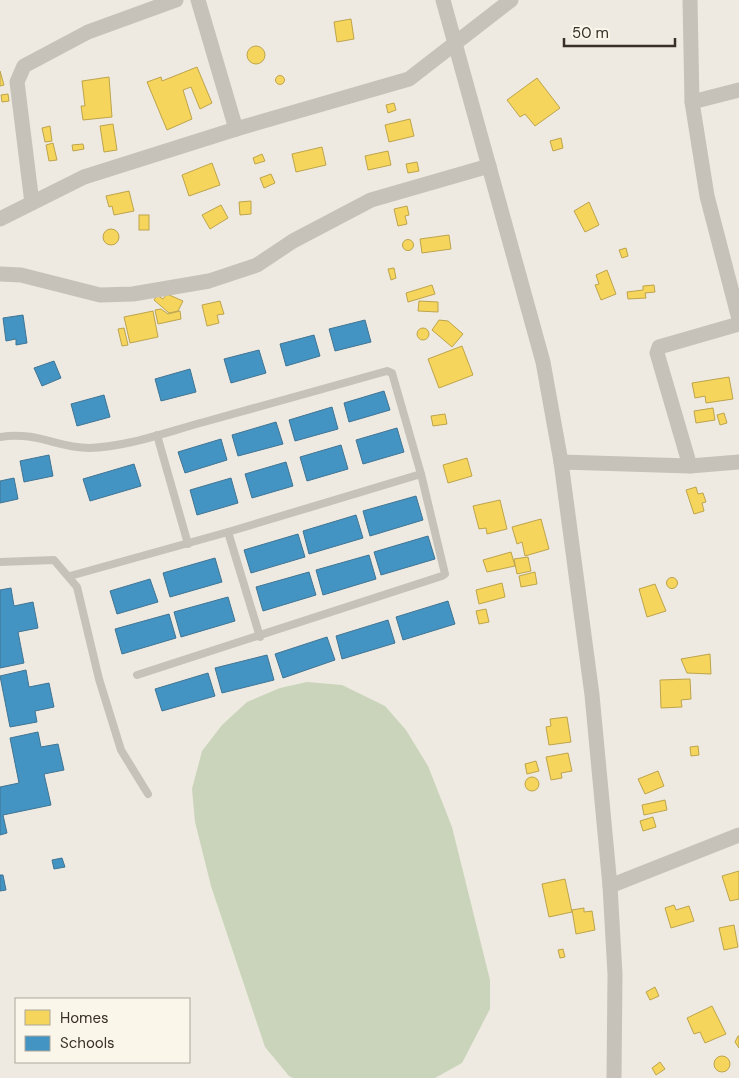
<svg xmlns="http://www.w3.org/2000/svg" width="739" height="1078" font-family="'DM Sans',sans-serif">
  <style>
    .green { fill: #cad4ba }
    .homes { fill: #f6d55c; stroke: #bda44c }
    .schools { fill: #4393c3; stroke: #407594 }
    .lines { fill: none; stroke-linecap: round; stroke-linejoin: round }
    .service { stroke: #c6c2ba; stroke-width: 8 }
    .minor { stroke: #c6c2ba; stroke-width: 15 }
  </style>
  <rect width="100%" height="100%" fill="#eeeae1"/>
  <path class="green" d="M307,682L342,685L385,706L406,730L428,766L452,827L490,980V1009L462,1063L435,1078H293L289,1076L265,1047L211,886L195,822L192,789L202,751L222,725L247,702L280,688Z"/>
  <g class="homes">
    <path d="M351,19L354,39L337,42L334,22Z"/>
    <circle cx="256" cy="55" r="9"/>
    <path d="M197,67L212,103L200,109L191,87L183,90L192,119L167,130L147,82L161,77L162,81Z"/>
    <path d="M0,71L4,85L0,86Z"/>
    <circle cx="280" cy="80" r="4.5"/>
    <path d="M109,77L112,117L83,120L81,106H85L82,81Z"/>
    <path d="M537,78L560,108L535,126L525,114L520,117L507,100Z"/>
    <path d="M8,94L9,101L2,102L1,95Z"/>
    <path d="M394,103L396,110L388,113L386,105Z"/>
    <path d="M410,119L414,136L389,142L385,125Z"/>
    <path d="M113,124L117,150L104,152L100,126Z"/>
    <path d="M50,126L52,141L45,142L42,128Z"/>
    <path d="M561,138L563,148L553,151L550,141Z"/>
    <path d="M53,143L57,160L49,161L46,145Z"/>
    <path d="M83,144L84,149L73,151L72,145Z"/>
    <path d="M322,147L326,165L296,172L292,154Z"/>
    <path d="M388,151L391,165L368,170L365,156Z"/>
    <path d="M262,154L265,161L255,164L253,158Z"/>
    <path d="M417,162L419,171L408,173L406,164Z"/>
    <path d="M212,163L220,185L189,196L182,175Z"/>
    <path d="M271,174L275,183L264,188L260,178Z"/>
    <path d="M129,191L134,211L114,215L112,206L109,207L106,196Z"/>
    <path d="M251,201V214L240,215L239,202Z"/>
    <path d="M589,202L599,225L585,232L574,211Z"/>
    <path d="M221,205L228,218L210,229L202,215Z"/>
    <path d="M407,206L409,215L405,216L407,224L398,226L394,209Z"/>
    <rect x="139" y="215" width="10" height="15"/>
    <circle cx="111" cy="237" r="8"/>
    <path d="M449,235L451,249L422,253L420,239Z"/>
    <circle cx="408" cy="245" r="5.5"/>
    <path d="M626,248L628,256L622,258L619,250Z"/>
    <path d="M394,268L396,278L391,280L388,269Z"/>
    <path d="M607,270L616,294L601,300L595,285L599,284L596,275Z"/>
    <path d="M432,285L435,294L408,302L406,293Z"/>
    <path d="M654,285L655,292L645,293L646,298L628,299L627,292L643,290V286Z"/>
    <path d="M167,294L183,301L178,311L169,313L154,300L157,295L163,299Z"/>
    <path d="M220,301L224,314L217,315L219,323L207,326L202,305Z"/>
    <path d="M419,301L438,302V312L418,311Z"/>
    <path d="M161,309L168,314L180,311L181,319L158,324L155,310Z"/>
    <path d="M153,311L158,337L130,343L124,317Z"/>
    <path d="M439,320L448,321L463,334L452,347L432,330Z"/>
    <circle cx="423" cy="334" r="6"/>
    <path d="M124,328L128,345L122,346L118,329Z"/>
    <path d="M462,346L473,375L439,388L428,359Z"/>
    <path d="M729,377L733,399L706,403L705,396L695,398L692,383Z"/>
    <path d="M713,408L715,420L696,423L694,411Z"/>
    <path d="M724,413L727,423L720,425L717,415Z"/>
    <path d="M445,414L447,424L433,426L431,416Z"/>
    <path d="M467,458L472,476L448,483L443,465Z"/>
    <path d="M696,487L698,494L703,493L706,502L702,503L704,511L694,514L686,490Z"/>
    <path d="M500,500L507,529L487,534L486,528L479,529L473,506Z"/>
    <path d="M541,519L549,549L525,556L522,542L517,544L512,527Z"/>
    <path d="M511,552L515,566L487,572L483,560Z"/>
    <path d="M528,557L531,571L517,574L514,559Z"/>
    <path d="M535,572L537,584L521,587L519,576Z"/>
    <circle cx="672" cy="583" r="5.5"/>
    <path d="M502,583L505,597L479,604L476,590Z"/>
    <path d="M655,584L666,611L647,617L639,589Z"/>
    <path d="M486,609L489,622L479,624L476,611Z"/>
    <path d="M710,654L711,674L687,673L681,659Z"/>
    <path d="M690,679L691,699L681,700L682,707L661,708L660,680Z"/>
    <path d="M567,717L571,742L549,745L546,727L551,726L550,719Z"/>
    <path d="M698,746L699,755L691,756L690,747Z"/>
    <path d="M568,753L572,771L561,773L562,778L551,780L546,757Z"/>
    <path d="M536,761L539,771L527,774L525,764Z"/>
    <path d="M658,771L664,786L645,794L638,779Z"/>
    <circle cx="532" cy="784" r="7"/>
    <path d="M665,800L667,810L644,815L642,805Z"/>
    <path d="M653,817L656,827L643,831L640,821Z"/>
    <path d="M739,871V899L730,901L722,876Z"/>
    <path d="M565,879L572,912L549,917L542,884Z"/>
    <path d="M674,905L676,910L689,906L694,921L671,928L665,908Z"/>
    <path d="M584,908V912L592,911L595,930L576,934L572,910Z"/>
    <path d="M734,925L738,947L724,950L719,928Z"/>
    <path d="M563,949L565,957L560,958L558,950Z"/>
    <path d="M655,987L659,996L650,1000L646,992Z"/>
    <path d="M712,1006L726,1034L705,1043L700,1032L694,1034L687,1018Z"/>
    <path d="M738,1036H739V1048L735,1042Z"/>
    <circle cx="722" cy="1064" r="8"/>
    <path d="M660,1062L665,1069L656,1075L652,1068Z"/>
  </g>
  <g class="schools">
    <path d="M23,315L27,343L16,345V339L6,341L3,318Z"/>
    <path d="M365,320L371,342L335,351L329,329Z"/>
    <path d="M314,335L320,356L286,366L280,344Z"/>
    <path d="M259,350L266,373L231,383L224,359Z"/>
    <path d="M54,361L61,378L42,386L34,368Z"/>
    <path d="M190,369L196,392L161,401L155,379Z"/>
    <path d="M384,391L390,410L349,422L344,403Z"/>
    <path d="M104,395L110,417L77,426L71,404Z"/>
    <path d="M332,407L338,429L295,441L289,420Z"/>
    <path d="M276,422L283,444L238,456L232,435Z"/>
    <path d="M397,428L404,452L363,464L356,440Z"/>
    <path d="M221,439L227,460L185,473L178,452Z"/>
    <path d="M341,445L348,469L307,481L300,457Z"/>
    <path d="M49,455L53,476L24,482L20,461Z"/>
    <path d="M286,462L293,486L252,498L245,474Z"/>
    <path d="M134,464L141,486L90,501L83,479Z"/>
    <path d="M14,478L18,499L0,503V481Z"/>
    <path d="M231,478L238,503L197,515L190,490Z"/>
    <path d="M416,496L423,520L370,536L363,511Z"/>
    <path d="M356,515L363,538L309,554L303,531Z"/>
    <path d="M298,534L305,557L251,573L244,550Z"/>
    <path d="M428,536L435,559L381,575L374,552Z"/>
    <path d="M369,555L376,579L323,595L316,570Z"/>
    <path d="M215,558L222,582L170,597L163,573Z"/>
    <path d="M309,572L316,595L263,611L256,587Z"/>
    <path d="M150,579L158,602L117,614L110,591Z"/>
    <path d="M11,588L14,606L33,602L38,628L18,632L24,663L0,668V590Z"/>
    <path d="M228,597L235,621L181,637L174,612Z"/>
    <path d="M448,601L455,624L403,640L396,617Z"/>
    <path d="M169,614L176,638L122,654L115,629Z"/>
    <path d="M388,620L395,643L342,659L336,636Z"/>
    <path d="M327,637L335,660L283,678L275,654Z"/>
    <path d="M267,655L274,680L222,693L215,668Z"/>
    <path d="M26,670L29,687L49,683L54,707L35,711L37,722L10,727L0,676Z"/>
    <path d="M208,673L215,696L162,711L155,689Z"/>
    <path d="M38,732L41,747L58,744L64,770L44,774L51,805L3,815L7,833L0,835V787L19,783L10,738Z"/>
    <path d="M62,858L65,867L54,869L52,860Z"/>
    <path d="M0,875H3L6,890L0,891Z"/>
  </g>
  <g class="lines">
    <g class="service">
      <path d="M157,435L188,544"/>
      <path d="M0,437C37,431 57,448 89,448C127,447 167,432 204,422C265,405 326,388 387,371L392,373L421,474L445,574L442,576L137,675"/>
      <path d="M228,532L260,637"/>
      <path d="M0,562L54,560L77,587L99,679L121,750L148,794"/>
      <path d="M70,576L228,532L421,474"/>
    </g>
    <g class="minor">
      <path d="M198,0L236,129"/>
      <path d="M443,0L543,362L561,462L592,695L610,886L615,974L614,1078"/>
      <path d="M690,0L692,102"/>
      <path d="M739,90L692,102L707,196L739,319"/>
      <path d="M32,203L17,82L24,66L88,32L176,0"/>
      <path d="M0,219L84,177L236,129L409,79L511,0"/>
      <path d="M0,274L21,275L100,295L133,294L209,281L257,265L293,241L371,200L489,166"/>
      <path d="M561,462L690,466L657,353L659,347L739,324"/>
      <path d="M690,466L739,462"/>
      <path d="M610,886L739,835"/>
    </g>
  </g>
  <rect x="15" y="998" width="175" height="65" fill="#faf6e9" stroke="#aca79c"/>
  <rect x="25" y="1010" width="25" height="15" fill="#f6d55c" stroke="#aca79c"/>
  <text x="60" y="1023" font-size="15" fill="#383028">Homes</text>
  <rect x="25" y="1036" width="25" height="15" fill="#4393c3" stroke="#aca79c"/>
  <text x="60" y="1048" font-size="15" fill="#383028">Schools</text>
  <path d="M564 38v8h111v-8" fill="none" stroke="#383028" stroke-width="2.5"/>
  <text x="572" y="38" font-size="15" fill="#383028" stroke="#faf6e9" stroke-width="4" paint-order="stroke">50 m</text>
</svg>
